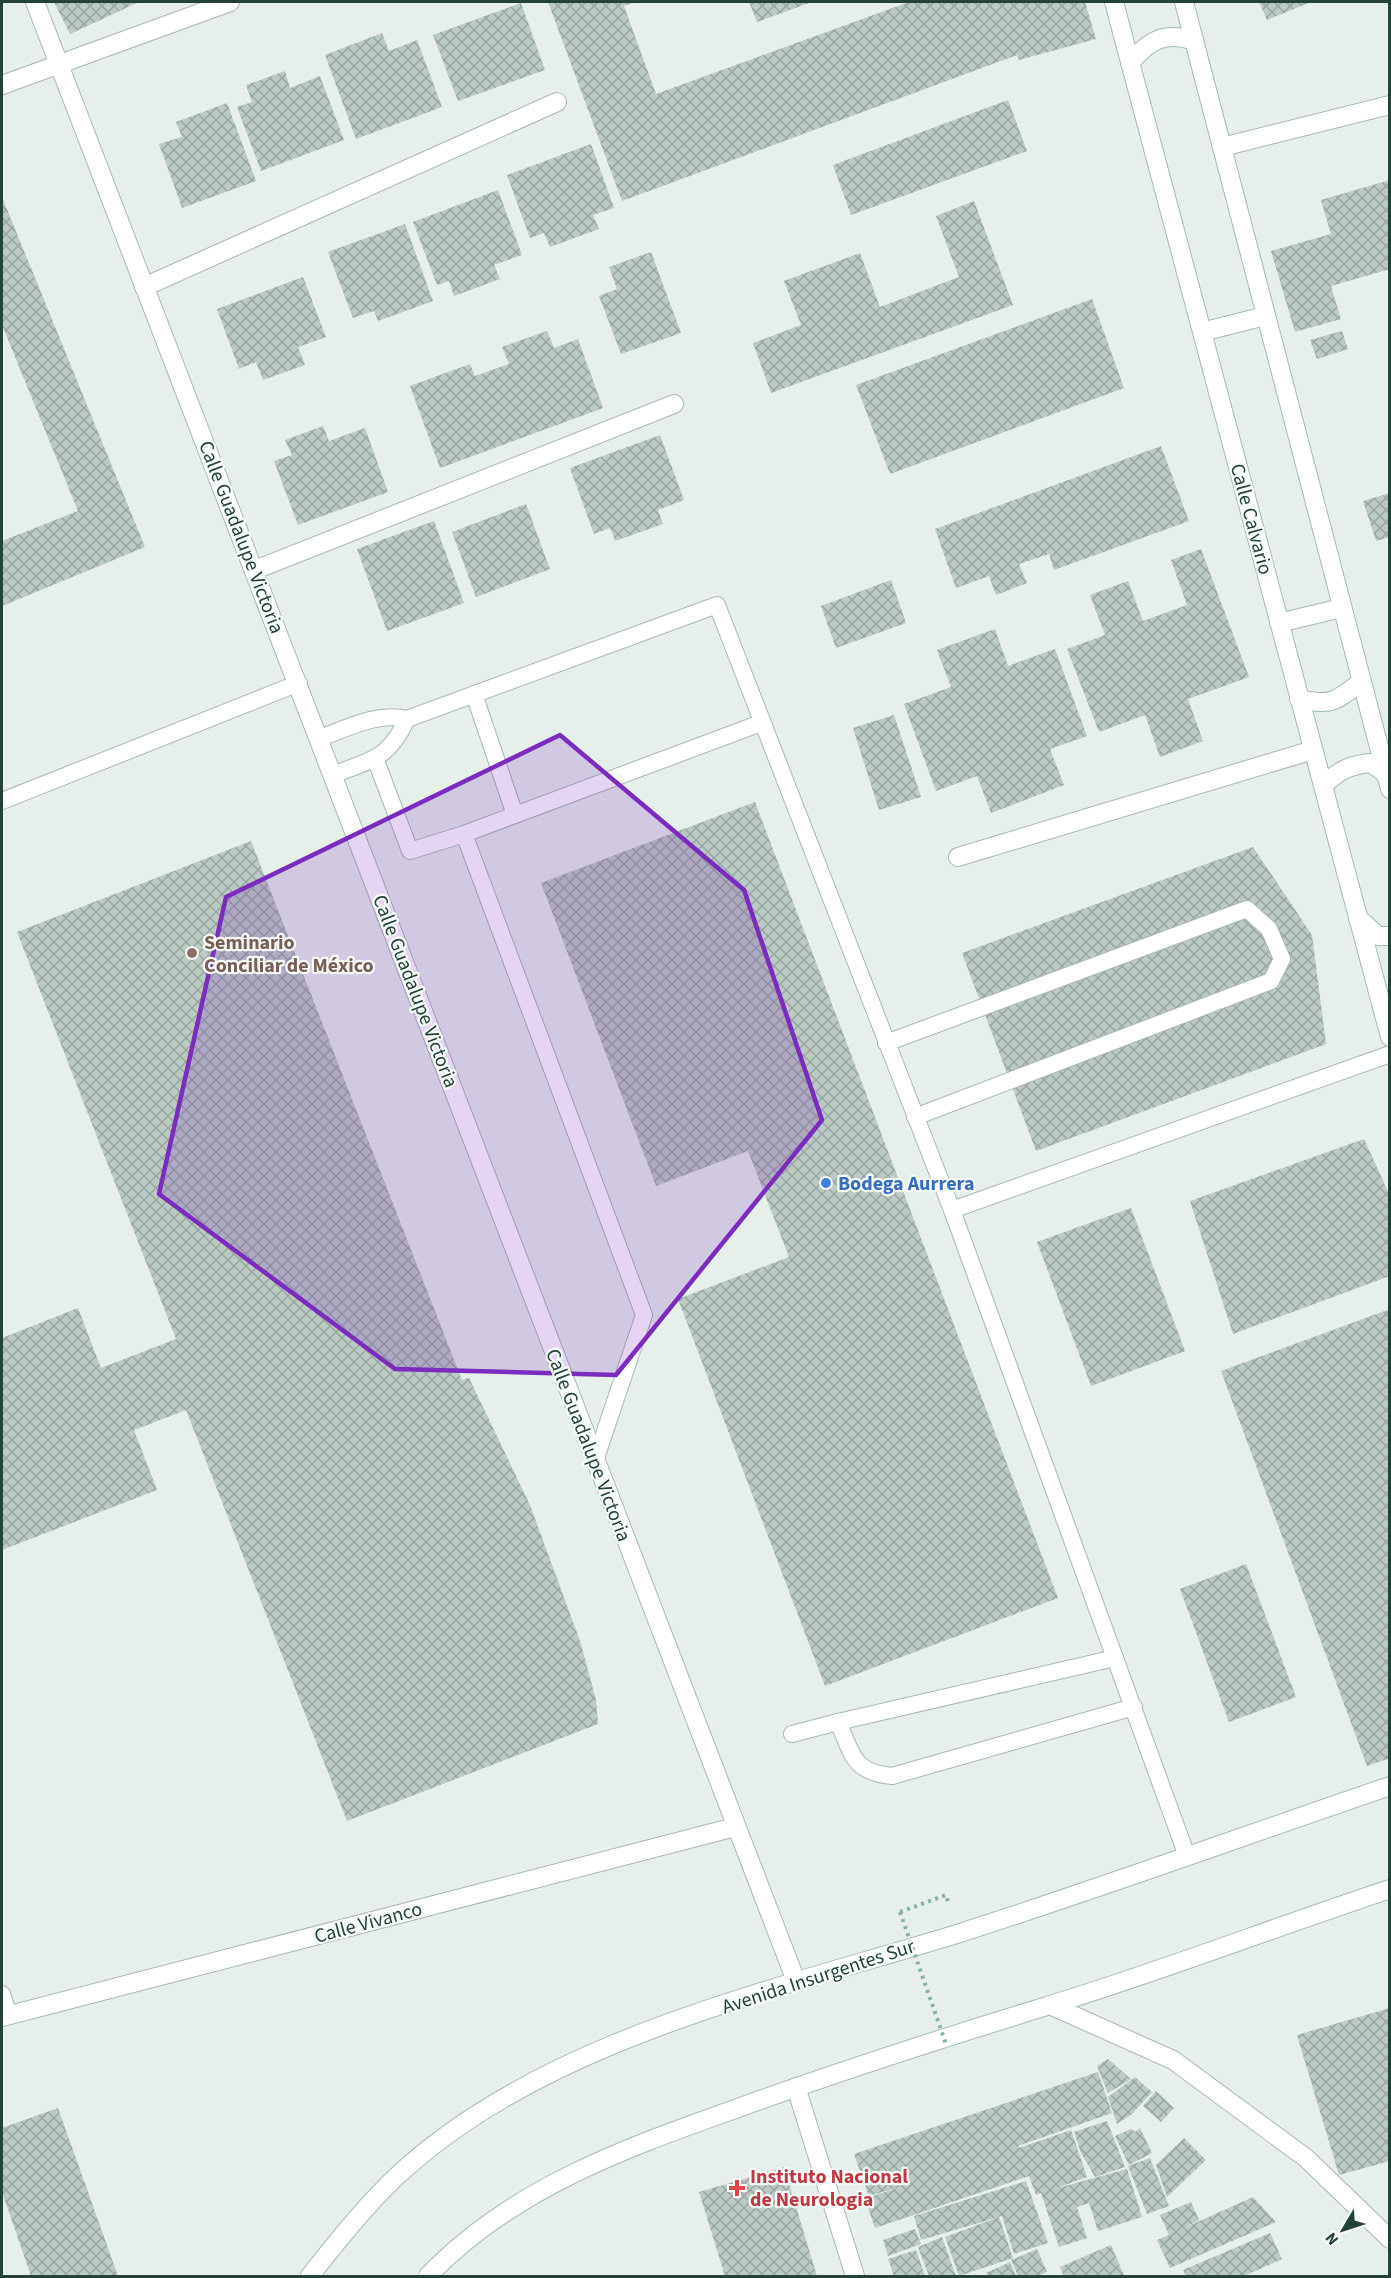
<svg xmlns="http://www.w3.org/2000/svg" width="1391" height="2278" font-family="'Source Sans 3',sans-serif">
  <style>
    .building { fill: url(#building-cross-hatch) }
    .lines { fill: none; stroke-linecap: round; stroke-linejoin: round }
    .lane-casing { stroke: #a8b8b1; stroke-width: 18 }
    .street-casing { stroke: #a8b8b1; stroke-width: 20 }
    .secondary-casing { stroke: #a3bbb2; stroke-width: 20 }
    .path { stroke: #85b4a2; stroke-width: 4; stroke-dasharray: 3 4.5; stroke-linecap: butt }
    .lane { stroke: #fff; stroke-width: 16 }
    .street { stroke: #fff; stroke-width: 18 }
    .secondary { stroke: #fff; stroke-width: 18 }
    .path-bridge { stroke: #85b4a2; stroke-width: 4; stroke-dasharray: 3 4.5; stroke-linecap: butt }
    .marked { fill: #7b2cbf; fill-opacity: 0.2; stroke: #7b2cbf; stroke-width: 4.5; stroke-linejoin: round }
    .education-dot { fill: #8d6e63; stroke: #f7fbf9; stroke-width: 2 }
    .shop-dot { fill: #3f7fe0; stroke: #f7fbf9; stroke-width: 2 }
    .health-dot { fill: #e0444e; stroke: #f7fbf9; stroke-width: 2 }
    .labels { text-anchor: middle; stroke-width: 4.5; stroke-linejoin: round; paint-order: stroke }
    .street-label { font-size: 20px; fill: #234338; stroke: #f7fbf9 }
    .education-label { font-size: 20px; font-weight: bold; fill: #785e54; stroke: #f7fbf9; text-anchor: start }
    .shop-label { font-size: 20px; font-weight: bold; fill: #366cbe; stroke: #f7fbf9; text-anchor: start }
    .health-label { font-size: 20px; font-weight: bold; fill: #be3a42; stroke: #f7fbf9; text-anchor: start }
  </style>
  <defs>
    <pattern id="building-cross-hatch" width="8" height="8" patternUnits="userSpaceOnUse" patternTransform="scale(1.5)"><rect width="8" height="8" fill="#bbcac3"/><path d="M0 0l8 8M0 8l8-8" fill="none" stroke="#98a69f"/></pattern>
  </defs>
  <rect width="100%" height="100%" fill="#e6efea"/>
  <g class="building">
    <path d="M54,2H139L70,34Z"/>
    <path d="M548,2H636L624,6L656,94L909,2H1085L1096,39L1019,60L1017,55L622,201Z"/>
    <path d="M749,2H812L757,22Z"/>
    <path d="M1259,2H1311L1267,20Z"/>
    <path d="M521,3L545,70L458,101L433,35Z"/>
    <path d="M382,33L389,51L417,40L442,107L356,139L325,55Z"/>
    <path d="M285,71L290,88L320,76L344,140L261,171L237,107L252,102L246,85Z"/>
    <path d="M1008,100L1027,151L851,215L833,165Z"/>
    <path d="M227,103L256,181L182,208L159,144L182,137L176,122Z"/>
    <path d="M591,144L614,208L593,215L599,229L550,247L544,233L530,238L507,175Z"/>
    <path d="M1390,180V269L1331,286L1341,319L1295,332L1271,251L1331,234L1321,200Z"/>
    <path d="M498,190L522,255L494,265L500,279L454,296L449,281L437,285L413,222Z"/>
    <path d="M2,197L145,547L2,606V541L78,511L2,325Z"/>
    <path d="M974,201L1013,305L771,393L753,343L801,325L784,281L860,253L880,307L959,277L936,216Z"/>
    <path d="M405,224L433,301L378,321L374,311L353,318L328,252Z"/>
    <path d="M651,252L681,333L621,354L599,296L617,289L609,267Z"/>
    <path d="M303,277L326,337L298,347L305,365L263,380L256,362L239,369L217,309Z"/>
    <path d="M1092,299L1124,388L890,474L856,385Z"/>
    <path d="M547,331L554,348L578,339L603,408L440,468L410,386L470,364L475,376L509,364L502,347Z"/>
    <path d="M1342,331L1348,349L1317,359L1310,340Z"/>
    <path d="M323,426L329,441L365,428L388,492L298,525L274,461L292,455L285,440Z"/>
    <path d="M660,435L684,500L658,510L663,524L615,541L610,528L594,534L570,468Z"/>
    <path d="M1161,446L1189,521L1054,570L1049,554L1019,564L1027,583L996,595L989,576L956,588L935,529Z"/>
    <path d="M1390,493V537L1376,541L1363,501Z"/>
    <path d="M526,504L550,569L476,597L452,532Z"/>
    <path d="M434,521L464,603L387,631L357,549Z"/>
    <path d="M1201,549L1249,677L1188,699L1203,741L1160,757L1145,715L1099,732L1067,649L1105,635L1090,595L1128,581L1143,621L1187,605L1171,560Z"/>
    <path d="M891,580L906,623L836,648L821,606Z"/>
    <path d="M995,629L1008,666L1055,649L1087,736L1050,749L1064,785L991,813L977,776L936,791L904,704L951,687L937,650Z"/>
    <path d="M894,715L921,797L879,810L853,728Z"/>
    <path d="M755,802L1058,1598L825,1686L678,1299L789,1257L748,1151L656,1186L541,883Z"/>
    <path d="M251,841L462,1380L469,1378L530,1505L580,1641L596,1700L598,1724L347,1821L186,1410L134,1430L157,1490L2,1550V1338L78,1308L101,1368L176,1339L17,932Z"/>
    <path d="M1253,847L1312,935L1326,1044L1036,1151L962,953Z"/>
    <path d="M1364,1139L1390,1196V1276L1233,1334L1190,1201Z"/>
    <path d="M1131,1208L1185,1351L1091,1386L1037,1242Z"/>
    <path d="M1390,1309V1758L1367,1766L1221,1371Z"/>
    <path d="M1246,1564L1296,1697L1229,1722L1180,1589Z"/>
    <path d="M1390,2008V2161L1339,2175L1297,2035Z"/>
    <path d="M1108,2059L1131,2079L1108,2093L1097,2066Z"/>
    <path d="M1098,2072L1112,2113L1018,2146L1019,2148L1071,2130L1087,2177L1054,2189L1127,2169L1142,2217L1098,2231L1089,2203L1077,2207L1087,2238L1059,2247L1041,2193L1036,2195L1029,2176L875,2228L865,2199L902,2186L869,2196L854,2154Z"/>
    <path d="M1135,2077L1152,2092L1132,2114L1117,2124L1108,2097Z"/>
    <path d="M1156,2091L1174,2108L1161,2122L1143,2106Z"/>
    <path d="M58,2108L118,2276H31L2,2192V2128Z"/>
    <path d="M1107,2121L1125,2167L1095,2177L1081,2153L1074,2132Z"/>
    <path d="M1140,2128L1152,2153L1129,2165L1115,2136L1131,2129L1135,2132Z"/>
    <path d="M1184,2138L1206,2160L1167,2197L1156,2165Z"/>
    <path d="M1150,2158L1169,2206L1147,2214L1128,2166Z"/>
    <path d="M784,2167L817,2276H725L699,2192Z"/>
    <path d="M1026,2181L1048,2243L1014,2254L1002,2216L921,2240L914,2216Z"/>
    <path d="M1253,2197L1276,2222L1170,2268L1157,2240L1169,2235L1160,2215L1191,2202L1199,2220L1184,2228Z"/>
    <path d="M999,2217L1013,2258L959,2276L945,2237Z"/>
    <path d="M915,2229L921,2244L888,2256L883,2240Z"/>
    <path d="M1270,2233L1282,2259L1244,2276H1186L1183,2270Z"/>
    <path d="M942,2237L956,2276H929L918,2247Z"/>
    <path d="M1111,2245L1124,2275L1064,2276L1060,2267Z"/>
    <path d="M1037,2249L1047,2272L1037,2276H1018L1011,2260Z"/>
    <path d="M916,2250L925,2276H894L888,2259Z"/>
    <path d="M1010,2262L1016,2276H988L986,2273Z"/>
  </g>
  <g class="lines">
    <defs>
      <g id="lane">
        <path d="M474,694L515,815"/>
        <path d="M320,738C348,728 377,712 407,719L717,605L952,1210L1187,1856"/>
        <path d="M375,758L410,851L464,834L761,723"/>
        <path d="M333,775C372,759 388,760 407,719"/>
        <path d="M2,801L299,683"/>
        <path d="M464,834L644,1315L595,1461"/>
        <path d="M886,1043L1247,909L1269,929L1282,959L1271,981L915,1117"/>
        <path d="M952,1210L1390,1054"/>
        <path d="M838,1722L1115,1658"/>
        <path d="M792,1734L838,1722C853,1755 852,1772 892,1776L1134,1707"/>
        <path d="M2,1994L9,2016"/>
      </g>
      <g id="street">
        <path d="M35,2L796,1981"/>
        <path d="M2,85L230,2"/>
        <path d="M1222,147L1390,105"/>
        <path d="M144,287L557,102"/>
        <path d="M255,570L674,404"/>
        <path d="M958,857L1313,750"/>
        <path d="M1050,2005L1173,2060L1306,2158L1390,2239"/>
        <path d="M2,2017L735,1827"/>
        <path d="M796,2087L855,2276"/>
      </g>
      <g id="secondary">
        <path d="M1114,2L1390,1037"/>
        <path d="M1184,2L1390,789"/>
        <path d="M1130,63C1149,40 1165,31 1194,41"/>
        <path d="M1202,332L1265,316"/>
        <path d="M1279,623L1341,608"/>
        <path d="M1299,699C1331,706 1335,702 1361,682"/>
        <path d="M1324,785C1339,770 1350,765 1371,763L1386,774"/>
        <path d="M1358,918L1378,936H1390"/>
        <path d="M310,2276C337,2241 365,2206 397,2176C544,2039 773,1991 960,1933C1104,1887 1246,1835 1390,1786"/>
        <path d="M428,2276C512,2188 626,2148 738,2108C840,2071 943,2038 1047,2006C1162,1971 1275,1927 1390,1889"/>
      </g>
    </defs>
    <use href="#lane" class="lane-casing"/>
    <use href="#street" class="street-casing"/>
    <use href="#secondary" class="secondary-casing"/>
    <path class="path" d="M900,1912L946,1895L949,1905"/>
    <use href="#lane" class="lane"/>
    <use href="#street" class="street"/>
    <use href="#secondary" class="secondary"/>
    <path class="path-bridge" d="M900,1912L946,2044"/>
  </g>
  <path class="marked" d="M560,735L744,890L822,1120L616,1375L395,1369L159,1194L226,897Z"/>
  <circle class="education-dot" cx="192" cy="953" r="6"/>
  <circle class="shop-dot" cx="826" cy="1183" r="6"/>
  <path class="health-dot" d="M734 2179h6v6h6v6h-6v6h-6v-6h-6v-6h6z"/>
  <g class="labels">
    <g class="street-label">
      <text transform="translate(1252 519) rotate(75)" y="7">Calle Calvario</text>
      <text transform="translate(242 537) rotate(69)" y="7">Calle Guadalupe Victoria</text>
      <text transform="translate(416 991) rotate(69)" y="7">Calle Guadalupe Victoria</text>
      <text transform="translate(589 1445) rotate(69)" y="7">Calle Guadalupe Victoria</text>
      <text transform="translate(368 1922) rotate(-15)" y="7">Calle Vivanco</text>
      <text transform="translate(818 1976) rotate(-18)" y="7">Avenida Insurgentes Sur</text>
    </g>
    <g class="education-label">
      <text x="204" y="949">Seminario<tspan x="204" dy="23">Conciliar de México</tspan></text>
    </g>
    <g class="shop-label">
      <text x="838" y="1190">Bodega Aurrera</text>
    </g>
    <g class="health-label">
      <text x="750" y="2183">Instituto Nacional<tspan x="750" dy="23">de Neurologia</tspan></text>
    </g>
  </g>
  <rect width="1391" height="2278" fill="none" stroke="#234338" stroke-width="6"/>
  <g transform="translate(1343 2230) rotate(231)" stroke="#f7fbf9" stroke-width="4.5" paint-order="stroke">
  <path d="M0-4.5L10 22L0 15L-10 22Z" fill="#234338"/>
  <text y="-9" font-size="16" font-weight="bold" text-anchor="middle" fill="#234338">N</text>
  </g>
</svg>
